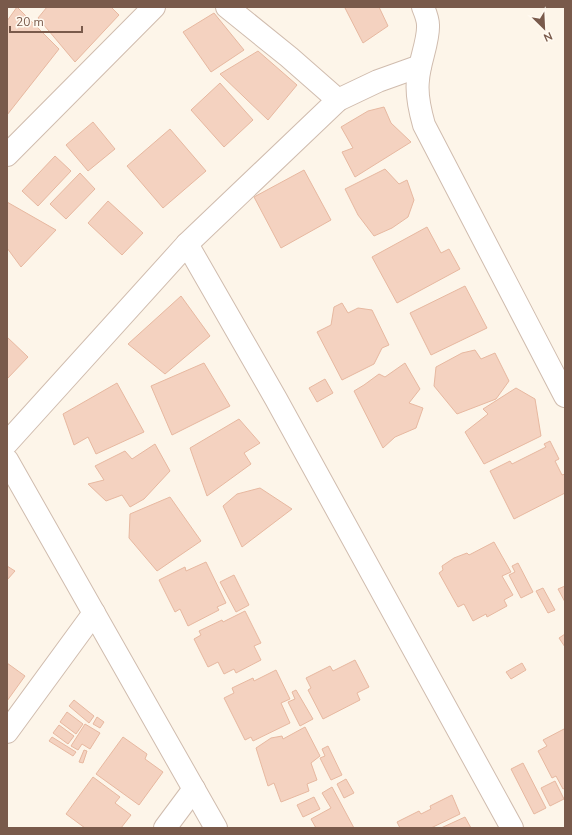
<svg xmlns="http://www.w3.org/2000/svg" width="572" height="835" font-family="'Nunito Sans',sans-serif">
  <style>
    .building { fill: #f4d2c0; stroke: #e7b8a0 }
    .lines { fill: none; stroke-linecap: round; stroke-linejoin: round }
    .minor-casing { stroke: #d0bcae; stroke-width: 24 }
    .minor { stroke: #fff; stroke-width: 22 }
  </style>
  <rect width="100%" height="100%" fill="#fdf5e9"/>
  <g class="building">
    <path d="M17,7L59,49L7,115V21Z"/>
    <path d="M47,7H111L119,15L75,62L38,18Z"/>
    <path d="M348,7H379L388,26L363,43L345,8Z"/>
    <path d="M214,13L244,50L211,72L183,32Z"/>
    <path d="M258,51L297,85L268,120L220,74Z"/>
    <path d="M220,83L253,120L224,147L191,110Z"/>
    <path d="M384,107L391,123L411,142L355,177L342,152L353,148L341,127L368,111Z"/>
    <path d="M93,122L115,149L88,171L66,145Z"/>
    <path d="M170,129L206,171L163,208L127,166Z"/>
    <path d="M55,156L71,171L38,206L22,191Z"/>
    <path d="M385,169L399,184L407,180L414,200L408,217L392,228L374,236L358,215L345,189Z"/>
    <path d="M304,170L331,220L281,248L254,197Z"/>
    <path d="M80,173L95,189L66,219L50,204Z"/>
    <path d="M108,201L143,233L122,255L88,223Z"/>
    <path d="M7,202L56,230L21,267L7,248Z"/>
    <path d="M427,227L441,253L449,249L460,269L397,303L372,257Z"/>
    <path d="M465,286L487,328L431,355L410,313Z"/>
    <path d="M181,296L210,336L165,374L128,344Z"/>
    <path d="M342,303L348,313L358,308L372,310L389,345L382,348L374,364L342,380L317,332L331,325L334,307Z"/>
    <path d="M7,337L28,357L7,379Z"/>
    <path d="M475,350L481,359L495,353L509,381L496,399L457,414L434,386L436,367L462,353Z"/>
    <path d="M204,363L230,406L172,435L151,386Z"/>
    <path d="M405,363L420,389L409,403L423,408L416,428L395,437L383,448L354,391L364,385L379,374L385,377Z"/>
    <path d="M325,379L333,393L317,402L309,388Z"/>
    <path d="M117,383L144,432L96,454L88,437L74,445L63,414Z"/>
    <path d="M516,388L535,399L541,436L484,464L465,432L488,414L483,409Z"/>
    <path d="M239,419L260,443L244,453L251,464L207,496L190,448Z"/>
    <path d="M550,441L559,459L555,461L562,475L565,474V493L514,519L490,471L510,461L512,464L546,447L544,444Z"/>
    <path d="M155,444L170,471L144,499L130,507L122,495L106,501L88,484L104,480L95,466L125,451L132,459Z"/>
    <path d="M260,488L292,509L242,547L223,506L237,494Z"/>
    <path d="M170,497L201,541L157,571L129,538L130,514Z"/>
    <path d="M494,542L511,572L502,576L513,595L504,600L507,606L487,617L486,614L473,621L464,604L458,607L439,573L443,570L442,566L454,558L467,553L469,555Z"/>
    <path d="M206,562L226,603L217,607L219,610L188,626L180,609L175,612L159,580L185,567L186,571Z"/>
    <path d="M518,563L533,592L521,598L509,575L515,572L512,566Z"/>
    <path d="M7,566L15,571L7,580Z"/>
    <path d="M234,575L249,605L236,612L220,582Z"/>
    <path d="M565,586V602L558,589Z"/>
    <path d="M543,588L555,610L548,613L536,591Z"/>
    <path d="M245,611L261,643L254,646L261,660L236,673L234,669L224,674L218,662L208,667L194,639L201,635L199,631L222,620L223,622Z"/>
    <path d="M565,634V647L559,638Z"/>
    <path d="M355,660L369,687L357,693L360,700L323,719L308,690L311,688L306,678L330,666L333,671Z"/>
    <path d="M7,663L25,676L7,701Z"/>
    <path d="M522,663L526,670L511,679L506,672Z"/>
    <path d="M276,670L290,699L281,703L290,723L253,741L251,737L245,740L224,698L234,693L232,688L253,678L254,681Z"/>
    <path d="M296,690L313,719L300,726L288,702L295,699L292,692Z"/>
    <path d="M74,700L94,716L89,723L69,706Z"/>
    <path d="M67,712L83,724L76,734L60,722Z"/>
    <path d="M97,717L104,722L100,728L93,724Z"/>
    <path d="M85,724L100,733L90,749L82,744L78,750L71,746Z"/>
    <path d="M59,725L74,736L68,744L53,733Z"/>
    <path d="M305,727L320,756L311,763L317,780L307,784L309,791L281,802L274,783L268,786L256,748L271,738L282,736L283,739Z"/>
    <path d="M564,729L565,731V788L563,789L556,776L552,778L538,751L547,746L543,740Z"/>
    <path d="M52,737L76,752L73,756L49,741Z"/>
    <path d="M123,737L147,754L145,759L163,772L139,805L96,774Z"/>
    <path d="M328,746L342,775L331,780L320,758L325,756L322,749Z"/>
    <path d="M84,750L87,751L83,763L79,762Z"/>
    <path d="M523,763L546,808L534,814L511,769Z"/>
    <path d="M93,777L120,797L115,803L131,815L121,828H85L66,814Z"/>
    <path d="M346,779L354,793L344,798L337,784Z"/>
    <path d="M555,781L564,799L550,806L541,788Z"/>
    <path d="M332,787L354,828H316L311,819L331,808L322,793Z"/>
    <path d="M452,795L460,814L431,828H400L397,822L419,811L421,814L431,809L430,806Z"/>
    <path d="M314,797L320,809L303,817L297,805Z"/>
    <path d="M465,817L471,828H441Z"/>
  </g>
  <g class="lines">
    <defs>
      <g id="minor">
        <path d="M227,7L289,57L338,100"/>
        <path d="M423,7C425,12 428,19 428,25C429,41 419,62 418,80C416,95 420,111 424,125L565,396"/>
        <path d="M7,155L154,7"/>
        <path d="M187,244L276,399L512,828"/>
        <path d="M7,443L187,244L338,100L378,81L420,66"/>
        <path d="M7,460L216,828"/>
        <path d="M7,732L94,613"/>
        <path d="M165,828L194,789"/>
      </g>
    </defs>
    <use href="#minor" class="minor-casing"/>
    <use href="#minor" class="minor"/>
  </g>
  <rect width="572" height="835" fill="none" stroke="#795a4b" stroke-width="16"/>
  <g transform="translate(544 28) rotate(156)" stroke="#fff9f0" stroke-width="3" paint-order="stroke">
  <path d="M0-3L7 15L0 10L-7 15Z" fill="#795a4b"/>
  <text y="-6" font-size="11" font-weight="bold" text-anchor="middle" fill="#795a4b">N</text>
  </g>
  <path d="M10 26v6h72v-6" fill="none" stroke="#795a4b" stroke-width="2"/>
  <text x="16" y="26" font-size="12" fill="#795a4b" stroke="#fff9f0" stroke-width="3" paint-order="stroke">20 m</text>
</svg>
